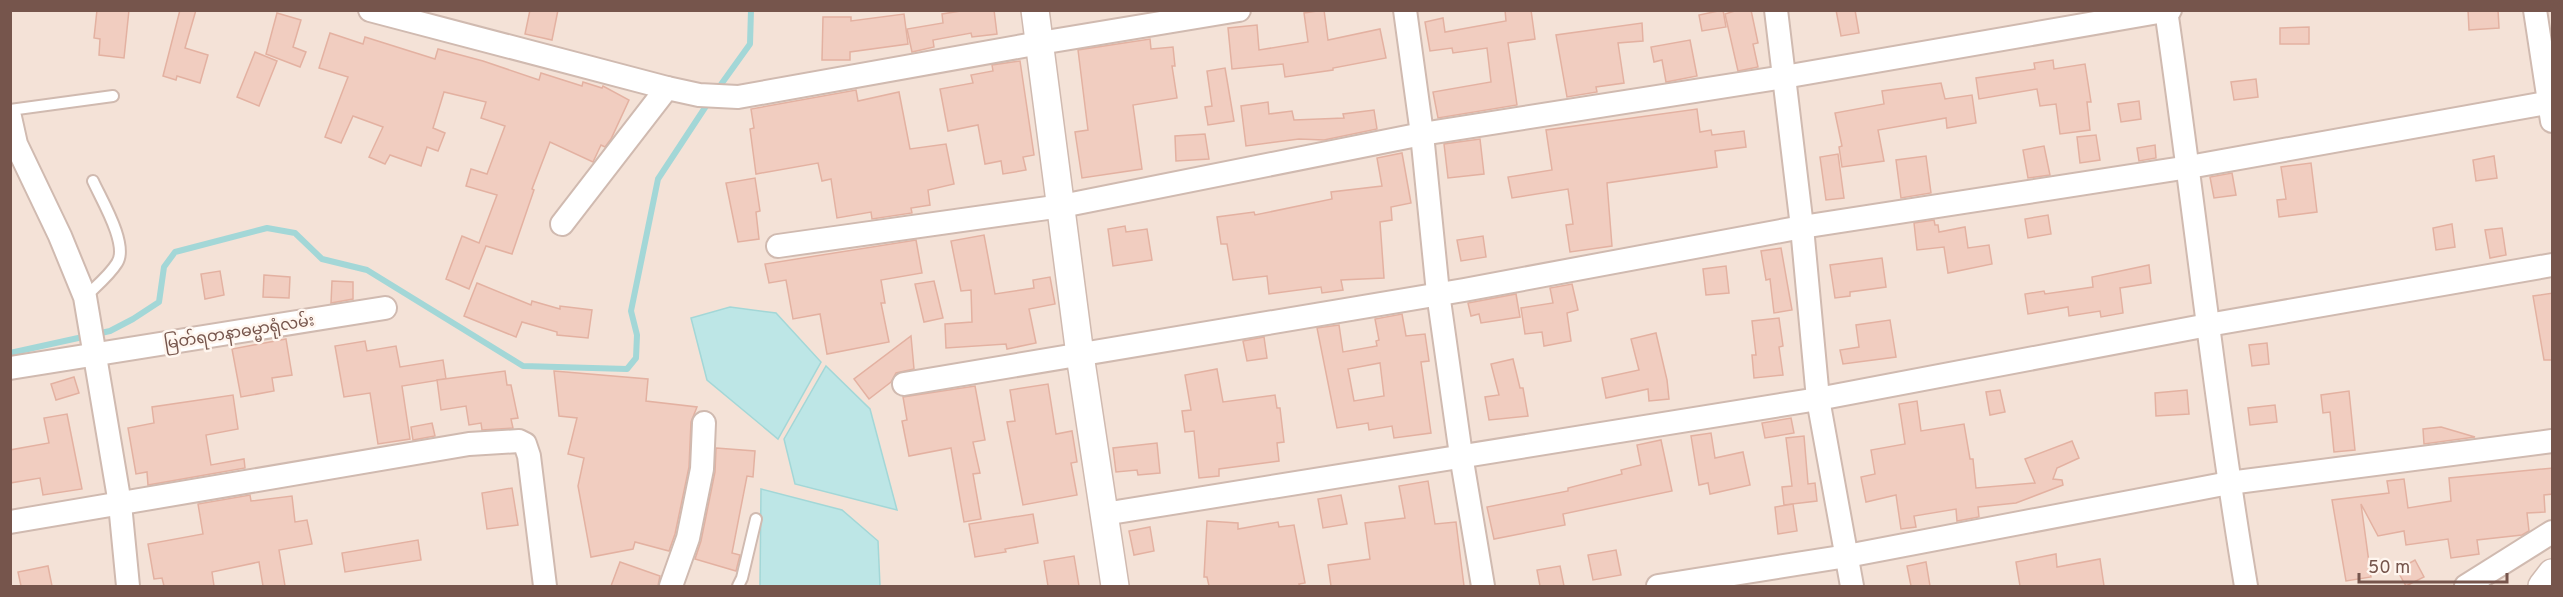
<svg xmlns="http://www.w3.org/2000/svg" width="2563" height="597" font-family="Overpass,'Noto Sans Myanmar',sans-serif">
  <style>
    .residential { fill: #f4e2d7 }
    .water { fill: #bde6e6; stroke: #a3d7d7; stroke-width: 1.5 }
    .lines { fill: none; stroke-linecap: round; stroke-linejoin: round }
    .stream { stroke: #a3d7d7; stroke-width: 6 }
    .building { fill: #f1cdc0; stroke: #e3b1a1; stroke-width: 1.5; fill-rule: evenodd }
    .service-casing { stroke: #d0bab0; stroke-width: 14 }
    .minor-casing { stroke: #d0bab0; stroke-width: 26 }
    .tertiary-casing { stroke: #d0bab0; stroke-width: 30 }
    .service { stroke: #fff; stroke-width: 10 }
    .minor { stroke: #fff; stroke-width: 22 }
    .tertiary { stroke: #fff; stroke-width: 27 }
    .labels { text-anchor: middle; stroke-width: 5; stroke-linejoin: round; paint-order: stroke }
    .street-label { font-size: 16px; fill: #76554c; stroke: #fff6ef }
  </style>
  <rect width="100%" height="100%" fill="#fcf2e8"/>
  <rect class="residential" x="11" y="11" width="2541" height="575"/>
  <g class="water">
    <path d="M730,307L776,313L821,362L778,439L707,380L691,318Z"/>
    <path d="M826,366L870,409L897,510L795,484L784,439Z"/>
    <path d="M761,489L842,510L878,541L880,586H760Z"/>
  </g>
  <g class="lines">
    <g class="stream">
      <path d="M717,90L750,44L751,10"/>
      <path d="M10,353L110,331L133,319L159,302L164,267L175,252L267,228L295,233L322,259L367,270L523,366L627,369L636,358L637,335L631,311L658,179L710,100"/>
    </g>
  </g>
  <g class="building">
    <path d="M97,10H129L124,58L99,55L100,39L94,38Z"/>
    <path d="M180,10H196L185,48L208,55L200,83L177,76L176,80L163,76Z"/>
    <path d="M530,10H558L552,40L525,34Z"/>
    <path d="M967,10H994L997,34L972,37L971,33L933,40L934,47L912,52L907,29L943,23L942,14Z"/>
    <path d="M1324,10L1328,40L1380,29L1386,58L1333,68V70L1285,77L1283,64L1232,69L1228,28L1257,25L1259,50L1308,42L1304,13Z"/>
    <path d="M1505,10H1531L1535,39L1508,43L1517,105L1438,118L1433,92L1491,82L1487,48L1453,53L1452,48L1430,51L1425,22L1443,18L1445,32L1506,21Z"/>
    <path d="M1723,10L1726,27L1702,31L1699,15Z"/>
    <path d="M1738,10H1751L1758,43L1753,44L1758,67L1738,71L1725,14Z"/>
    <path d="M1836,10H1855L1859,33L1841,36Z"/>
    <path d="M2468,10H2498L2499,28L2469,30Z"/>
    <path d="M277,13L301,20L293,47L306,52L300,67L266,54Z"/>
    <path d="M904,14L908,44L850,52V60H822L823,17H851V21Z"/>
    <path d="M1642,23L1643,41L1618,43L1624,83L1596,87L1597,92L1567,97L1556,35Z"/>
    <path d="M2309,27V44H2280V28Z"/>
    <path d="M330,33L363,44L365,37L435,59L438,49L483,61L539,80L541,73L582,86L583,82L602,88L603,86L629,100L611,139L605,147L601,145L593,162L550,142L532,189L534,190L512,254L486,246L469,289L446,279L462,236L479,243L497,195L466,186L471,169L487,174L505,126L481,118L486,102L444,92L433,128L445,133L438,151L427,147L421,166L390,155L385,164L369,157L383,127L353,116L341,143L325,137L348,77L319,68Z"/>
    <path d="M1150,39L1151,49L1173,47L1175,66H1172L1177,98L1133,105L1142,169L1082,178L1075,132L1088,130L1078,50Z"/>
    <path d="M1690,40L1697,76L1666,82L1662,60L1654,62L1651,47Z"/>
    <path d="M255,52L277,61L259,106L237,97Z"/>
    <path d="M2053,60L2054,69L2085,64L2091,102H2087L2090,130L2060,134L2056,104L2040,106L2037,89L1979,99L1976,78L2035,69L2034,63Z"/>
    <path d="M1020,61L1034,155L1023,157L1026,170L1003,174L1001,161L985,164L978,125L948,131L940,89L973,83L971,75L993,71L992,65Z"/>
    <path d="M1225,68L1234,121L1208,125L1205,107L1212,106L1207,71Z"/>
    <path d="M2256,79L2258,97L2234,100L2231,82Z"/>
    <path d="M1941,83L1945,99L1972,95L1976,123L1947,128L1946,118L1878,130L1884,161L1842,167L1839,147L1842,146L1835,113L1884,104L1882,91Z"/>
    <path d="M856,90L858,101L899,92L910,149L946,144L954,184L928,190L930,205L911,208L912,213L872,219L871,212L837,218L831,179L822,181L818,163L756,174L750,129L754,128L751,109Z"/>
    <path d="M2139,101L2141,119L2121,122L2118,104Z"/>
    <path d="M1268,102L1269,114L1292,111L1294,120L1344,118L1343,114L1374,110L1377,129L1324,140L1299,139L1246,146L1241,106Z"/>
    <path d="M1697,109L1700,132L1711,130L1712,135L1744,131L1746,147L1715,151L1717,167L1607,183L1612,246L1570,252L1566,225L1573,224L1568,189L1512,198L1508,177L1552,170L1546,130Z"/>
    <path d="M1205,134L1209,159L1176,161L1175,136Z"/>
    <path d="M2096,135L2100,160L2080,163L2077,137Z"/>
    <path d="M1480,139L1484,174L1448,178L1444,144Z"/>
    <path d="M2155,145L2156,158L2139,161L2137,148Z"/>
    <path d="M2044,146L2050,175L2028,178L2023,150Z"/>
    <path d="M1402,153L1411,203L1391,207L1392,220L1380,222L1384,278L1341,280L1343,290L1322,293L1321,287L1269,294L1267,276L1233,280L1227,244H1221L1217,217L1254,212L1255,215L1332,199L1331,192L1382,186L1377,158Z"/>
    <path d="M1838,154L1844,198L1826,200L1820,157Z"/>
    <path d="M1926,156L1931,193L1901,198L1896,160Z"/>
    <path d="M2494,156L2497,178L2476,181L2473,160Z"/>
    <path d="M2311,163L2317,212L2279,217L2277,200L2286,199L2281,167Z"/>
    <path d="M2232,173L2236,195L2214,198L2210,177Z"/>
    <path d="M755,178L760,211L756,212L759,239L738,242L726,183Z"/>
    <path d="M2048,215L2051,234L2028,238L2025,219Z"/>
    <path d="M1934,220L1935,225H1938L1939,232L1965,227L1968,248L1989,245L1992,264L1948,273L1944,247L1917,250L1914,223Z"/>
    <path d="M2452,224L2455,247L2436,250L2433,228Z"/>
    <path d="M1125,226L1126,232L1147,229L1152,260L1113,266L1108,229Z"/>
    <path d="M2502,228L2506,255L2490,258L2485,230Z"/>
    <path d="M984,235L995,294L1034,288L1033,280L1050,277L1055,304L1029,309L1036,343L1007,349L1006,344L946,348L945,324L972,322L971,290L961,291L951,241Z"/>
    <path d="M1483,236L1486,257L1461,261L1457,240Z"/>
    <path d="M916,240L922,273L881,280L885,303H881L889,342L827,354L820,314L793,319L786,280L769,283L765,264Z"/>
    <path d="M1781,248L1792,310L1774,313L1770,279L1766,280L1761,251Z"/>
    <path d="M1882,258L1886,287L1850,292V296L1835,298L1830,265Z"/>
    <path d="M2149,265L2151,283L2120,288L2123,313L2101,317L2100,311L2069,316L2068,307L2028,314L2025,294L2044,291L2045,294L2093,287L2092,277Z"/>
    <path d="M1726,266L1729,293L1706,295L1703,269Z"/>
    <path d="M220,271L224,295L205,299L201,274Z"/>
    <path d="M264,275L290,277L289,298L263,297Z"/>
    <path d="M332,281L353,282V299L331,303Z"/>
    <path d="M934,281L943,318L924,322L915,284Z"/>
    <path d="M477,283L531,305L532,301L560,309V306L592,310L588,338L557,335V332L522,322L516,337L464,316Z"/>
    <path d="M1572,284L1578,310L1567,313L1571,341L1544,346L1542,332L1525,334L1521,308L1553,303L1550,288Z"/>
    <path d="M2553,293V360H2544L2533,296Z"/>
    <path d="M1516,294L1520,317L1481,323L1479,314L1471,316L1468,303Z"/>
    <path d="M1402,314L1406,336L1425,334L1429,361L1421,362L1431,433L1394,438L1392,426L1369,430L1368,423L1337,428L1317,328L1339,325L1343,352L1377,346L1376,341L1379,340L1375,319ZM1380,363L1384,396L1354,401L1348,369Z"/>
    <path d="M1779,318L1783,346L1779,347L1783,375L1754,378L1752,355H1756L1752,321Z"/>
    <path d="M1890,320L1896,357L1843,364L1840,350L1859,347L1856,325Z"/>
    <path d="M1656,333L1667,380L1669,399L1649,401L1648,389L1606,398L1602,378L1639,370L1631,339Z"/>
    <path d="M911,336L914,369L896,373L891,382L869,399L854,379Z"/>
    <path d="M1264,337L1267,358L1247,361L1243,341Z"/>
    <path d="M286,339L292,375L272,378L274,391L241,397L232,349Z"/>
    <path d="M365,341L367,351L396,346L400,367L443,360L446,379L402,386L410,439L378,444L370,393L344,397L335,346Z"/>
    <path d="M2267,343L2269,364L2252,366L2249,345Z"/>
    <path d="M1513,359L1520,388H1523L1528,416L1489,420L1485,397L1499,395L1491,364Z"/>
    <path d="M1217,369L1223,402L1275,395L1277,408H1280L1284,442L1277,443L1279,461L1219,469V476L1199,478L1194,431L1185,432L1182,411L1191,410L1185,375Z"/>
    <path d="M505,371L507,385H511L518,418L511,419L513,428L482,430L481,423L469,425L466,406L441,410L437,380Z"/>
    <path d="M554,371L648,379L646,401L697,407L691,422L689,467L675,534L669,551L635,542L633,549L591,557L578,486L584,458L568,454L577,418L559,416Z"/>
    <path d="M74,377L79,393L56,400L51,384Z"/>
    <path d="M1048,384L1056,434L1072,431L1077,462L1071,463L1077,495L1023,505L1007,422L1015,421L1010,390Z"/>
    <path d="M975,386L985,440L973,442L980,473L973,474L981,519L964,522L951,448L909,456L902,421L907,420L903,397Z"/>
    <path d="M2000,390L2005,412L1990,415L1986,392Z"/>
    <path d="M2187,390L2189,414L2156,416L2155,393Z"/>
    <path d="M2349,391L2355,450L2334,452L2330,412L2323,413L2321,395Z"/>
    <path d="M233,395L238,429L206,435L211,465L244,459L245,468L148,485L147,472L136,474L128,428L154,423L152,407Z"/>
    <path d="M1917,401L1921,431L1964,424L1970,459H1973L1976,488L2035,483L2025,459L2072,441L2079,458L2057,468L2053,479L2062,480L2063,485L2016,503L1978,507L1979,517L1957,521L1956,509L1914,516L1916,527L1901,529L1896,495L1866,502L1861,477L1875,474L1871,450L1905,444L1899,404Z"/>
    <path d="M2275,405L2277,422L2250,425L2248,408Z"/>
    <path d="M67,414L82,489L43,495L40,478L10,483V450L49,443L44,418Z"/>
    <path d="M1791,418L1794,433L1765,438L1762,423Z"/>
    <path d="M432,423L435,436L413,440L411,427Z"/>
    <path d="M2441,427L2475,437L2424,444L2423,429Z"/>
    <path d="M1711,433L1715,458L1743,452L1750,485L1710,494L1708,483L1699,485L1691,436Z"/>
    <path d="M1804,436L1808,484L1815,483L1817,501L1784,505L1782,487L1792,486L1786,438Z"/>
    <path d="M1661,440L1672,491L1563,514L1565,525L1494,539L1487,507L1568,491V488L1622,474L1621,470L1641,465L1637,445Z"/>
    <path d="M1157,443L1160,473L1138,475L1137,470L1116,472L1113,448Z"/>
    <path d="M716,448L755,451L753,477L747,476L732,553L740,555L736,571L695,559L701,541L715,472Z"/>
    <path d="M2553,468V494L2544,495L2545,512L2527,513L2529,531L2522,535L2477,540L2479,554L2451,558L2448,539L2406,545L2404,531L2378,536L2361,504L2371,577L2346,581L2332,500L2389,493L2387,481L2404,479L2408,508L2451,501L2449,478Z"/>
    <path d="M1428,481L1435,524L1456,522L1464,586H1331L1328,565L1370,559L1365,523L1405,518L1399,486Z"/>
    <path d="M512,488L518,525L487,529L482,493Z"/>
    <path d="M250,495L251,501L292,496L295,522L307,520L312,544L279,550L285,586H263L259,562L212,572L214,586H164L162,578L154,579L148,544L203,534L198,504Z"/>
    <path d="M1341,495L1347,524L1323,528L1318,499Z"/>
    <path d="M1793,504L1797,531L1778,534L1775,507Z"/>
    <path d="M1033,514L1038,543L1005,549L1006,552L975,557L969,524Z"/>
    <path d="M1207,521L1238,523V529L1278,522L1279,527L1294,525L1305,583L1299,584L1300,586H1209L1207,577H1204Z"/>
    <path d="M1150,527L1154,551L1134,555L1129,531Z"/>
    <path d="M418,540L421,560L345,572L342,553Z"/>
    <path d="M1616,550L1621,575L1593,580L1588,555Z"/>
    <path d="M2056,554L2057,567L2100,559L2104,586H2020L2016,562Z"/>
    <path d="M1074,556L1079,586H1048L1044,561Z"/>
    <path d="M2415,560L2424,577L2406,586L2397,570Z"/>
    <path d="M620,562L660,576L658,586H611Z"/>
    <path d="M1926,562L1930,586H1911L1907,566Z"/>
    <path d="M48,566L52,586H21L18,572Z"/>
    <path d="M1560,566L1564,586H1540L1537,570Z"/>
  </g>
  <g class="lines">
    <defs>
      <g id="service">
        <path d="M10,110L113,96"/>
        <path d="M85,297C95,287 109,276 117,263C129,245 101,199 93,181"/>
        <path d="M738,586L742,578L756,519"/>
      </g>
      <g id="minor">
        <path d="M370,10L667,88L699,95L738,97L1040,43L1239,10"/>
        <path d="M1405,10L1422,134L1438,293L1461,455L1483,586"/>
        <path d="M1776,10L1802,227L1818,399L1852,586"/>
        <path d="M2166,10C2194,202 2214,395 2246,586"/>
        <path d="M2535,10L2552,121"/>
        <path d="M10,117L16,144L60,236L85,297L120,504L128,586"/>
        <path d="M562,224L667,88"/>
        <path d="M778,246L1062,206L1422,134L1784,77L2170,10"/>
        <path d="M10,368L385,308"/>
        <path d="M904,384L1464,290L1802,227L2189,167L2552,102"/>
        <path d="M1104,514L1818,399L2208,325L2552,265"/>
        <path d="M10,522L469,444L519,441L525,444L529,456L545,586"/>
        <path d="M671,586L688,538L702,469L704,423"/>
        <path d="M1658,586L1847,556L2229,483L2552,441"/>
        <path d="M2466,586L2552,532"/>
      </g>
      <g id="tertiary">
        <path d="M1035,10L1080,355L1115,586"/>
        <path d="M2542,586L2552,573"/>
      </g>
    </defs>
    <use href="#service" class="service-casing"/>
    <use href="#minor" class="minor-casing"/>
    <use href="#tertiary" class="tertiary-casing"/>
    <use href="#service" class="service"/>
    <use href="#minor" class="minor"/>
    <use href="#tertiary" class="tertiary"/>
  </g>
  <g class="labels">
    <g class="street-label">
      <text transform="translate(239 331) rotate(-9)" y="6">မြတ်ရတနာဓမ္မာရုံလမ်း</text>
    </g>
  </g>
  <rect width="2563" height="597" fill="none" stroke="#76554c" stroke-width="24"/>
  <path d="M2359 573v9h148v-9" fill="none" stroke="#76554c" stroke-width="3"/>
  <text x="2368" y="573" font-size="18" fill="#76554c" stroke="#fff6ef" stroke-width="4.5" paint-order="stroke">50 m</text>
</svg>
